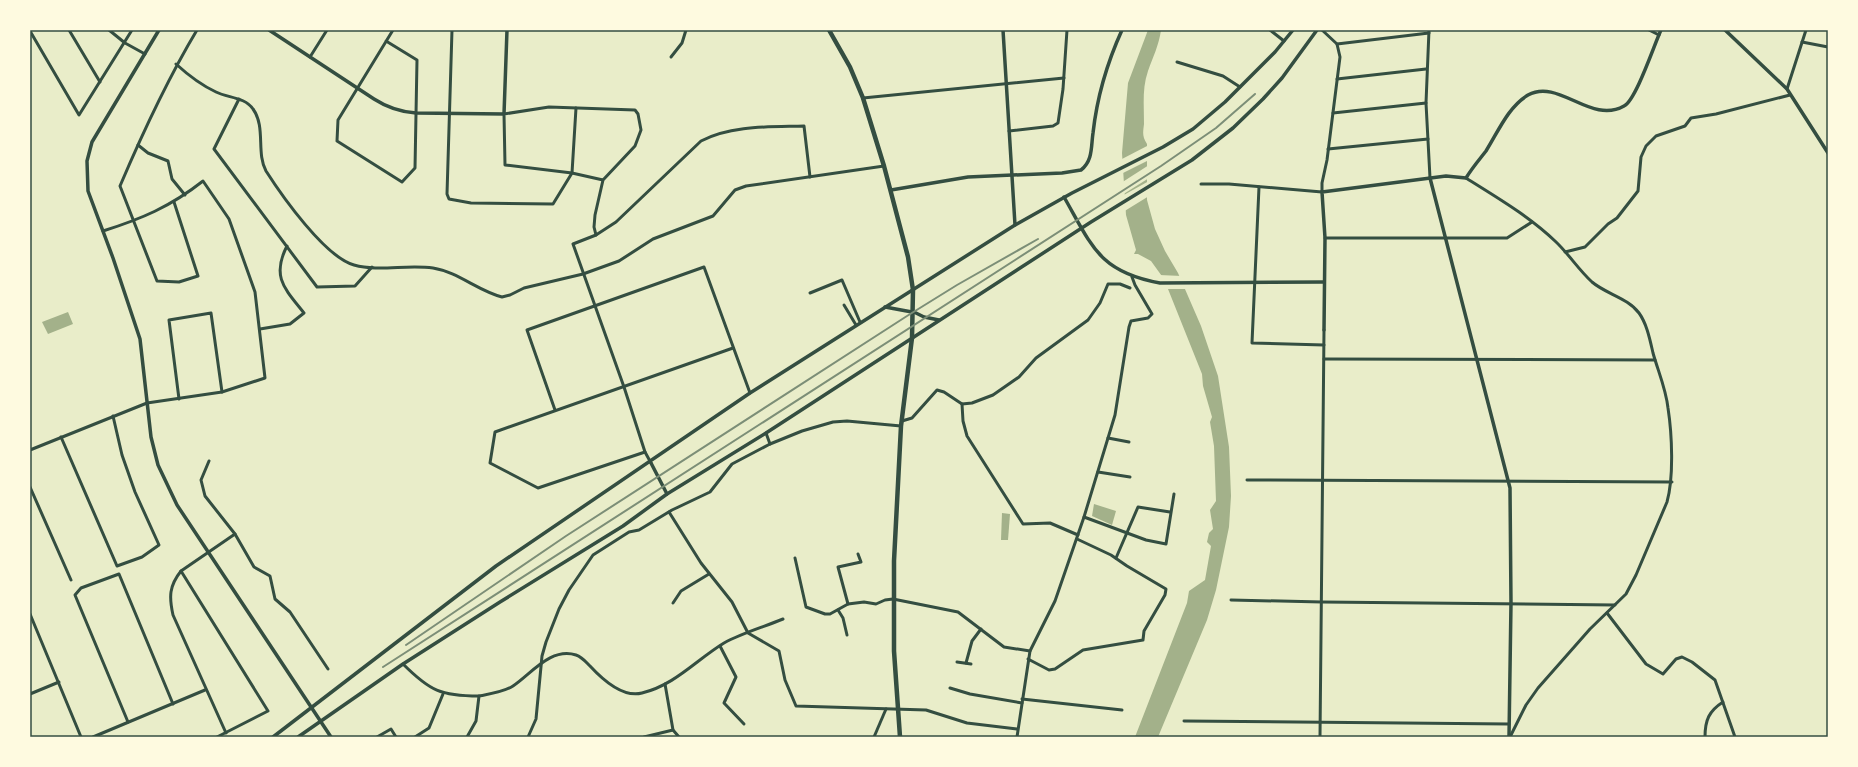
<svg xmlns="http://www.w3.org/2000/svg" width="1858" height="767" font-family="Poppins,sans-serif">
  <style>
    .water { fill: #a3b18a }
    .pier { fill: #e9edc9 }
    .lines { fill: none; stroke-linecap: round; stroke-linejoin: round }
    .minor { stroke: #344e41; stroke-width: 3 }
    .tertiary { stroke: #344e41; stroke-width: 3.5 }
    .primary { stroke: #344e41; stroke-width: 4.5 }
    .rail { stroke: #7c8e77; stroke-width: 2 }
    .neatline { fill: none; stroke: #344e41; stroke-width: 1.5 }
  </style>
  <rect width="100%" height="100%" fill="#e9edc9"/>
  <g class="water">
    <path d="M1148,30H1161C1159,45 1153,57 1148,71C1142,88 1144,106 1144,124C1143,133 1142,136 1147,144V200L1155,229L1165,251L1178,273L1201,326L1218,376L1229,447L1231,496L1229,527L1216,590L1207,620L1158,737H1135L1187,603L1189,591L1205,580L1211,546L1207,542L1209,533L1213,529L1210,510L1216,501L1214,446L1210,422L1212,417L1203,386L1202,374L1164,279L1151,261L1138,254H1134L1136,250L1126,215L1122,153L1128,83Z"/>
    <path d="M68,312L73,324L48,334L42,322Z"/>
    <path d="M1094,504L1116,511L1112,525L1092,516Z"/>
    <path d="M1002,513L1010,514L1008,540H1001Z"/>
  </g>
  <g class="pier">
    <path d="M1149,145V160L1121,174L1120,160Z"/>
    <path d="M1149,165V178L1122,195L1121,183Z"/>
    <path d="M1149,181V196L1123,212L1122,196Z"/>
    <path d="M1159,275L1182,276L1187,289H1166Z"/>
  </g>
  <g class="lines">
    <g class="minor">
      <path d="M69,30L100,82"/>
      <path d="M109,30L125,43L145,54"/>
      <path d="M452,30L447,194L449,199L471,203L553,204L572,173L576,108"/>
      <path d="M1270,30L1284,41"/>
      <path d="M1429,30L1426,103L1430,178"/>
      <path d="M1649,30L1659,35"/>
      <path d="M30,31L79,115L132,30"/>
      <path d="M386,41L417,60L415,168L402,182L337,141L338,120L393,30"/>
      <path d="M1802,42L1828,47"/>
      <path d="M1337,44L1429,33"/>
      <path d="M310,57L327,30"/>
      <path d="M671,57L682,43L686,30"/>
      <path d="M1177,62L1223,76L1240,87"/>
      <path d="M176,64C188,75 201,85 216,92C228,98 245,97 253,109C266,127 256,153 266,171C282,196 325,257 354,265C379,272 407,264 433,268C458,272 478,291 502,297L510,295L524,288L583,274L619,261L653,239L713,216L735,190L746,186L884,166"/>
      <path d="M1337,79L1426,69"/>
      <path d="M1787,89L1806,30"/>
      <path d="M863,98L1064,78"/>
      <path d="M239,99L214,149L317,287L355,286L372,267"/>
      <path d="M1333,113L1426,103"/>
      <path d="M1009,131L1053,126L1058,123L1063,89L1067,30"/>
      <path d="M138,145L148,153L168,161L172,179L185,195"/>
      <path d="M1328,149L1428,139"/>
      <path d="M1466,178C1496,197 1529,216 1555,241C1568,253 1578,269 1592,282C1606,294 1628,298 1639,313C1647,324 1650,340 1653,353C1658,371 1666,389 1668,408C1672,434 1674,477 1667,502L1636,575L1626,594L1590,629L1538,688L1526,705L1510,737"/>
      <path d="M1201,184H1229L1322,192V183L1327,160L1340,57L1337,44L1322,30"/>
      <path d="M1259,187L1252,343L1324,345"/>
      <path d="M174,202L198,276L179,282L157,281L120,186C143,132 167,80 197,30"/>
      <path d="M596,235L594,227L595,215L603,180L635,146L641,130L638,114L635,110L549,107L504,114L505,165L572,173L603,180"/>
      <path d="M1325,238H1507L1532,222"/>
      <path d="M1565,252L1585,247L1608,224L1617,218L1638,191L1641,157L1646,146L1656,136L1685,126L1691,118L1716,114L1790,95"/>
      <path d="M810,293L842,280L860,322"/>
      <path d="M844,305L856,325"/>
      <path d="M260,329L290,324L304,313C285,289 271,277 287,246"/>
      <path d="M1324,359L1655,360"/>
      <path d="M179,399L169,320L211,313L222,392"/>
      <path d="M962,404L963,421L967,436L1023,524L1050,523L1078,535"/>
      <path d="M555,410L527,330L704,267L750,393"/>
      <path d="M902,421L912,418L937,390L944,392L962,404L972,403L993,395L1019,377L1036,358L1088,320L1100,303L1108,284H1120L1130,288"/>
      <path d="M766,433L770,444"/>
      <path d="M61,437L117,566L142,557L159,545L135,492L122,455L113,416"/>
      <path d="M1108,438L1129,442"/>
      <path d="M30,450L147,403L222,392L265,378L255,292L229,219L203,181C170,207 141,219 103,231"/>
      <path d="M645,452L538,488L490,463L495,432L733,348"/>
      <path d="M209,461L201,480L205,496L235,534"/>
      <path d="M651,463L645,452L624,387L573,244L596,235L616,222L701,141C731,125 771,127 804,126L810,177"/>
      <path d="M1098,472L1130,477"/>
      <path d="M1247,480L1672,482"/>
      <path d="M30,487L71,580"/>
      <path d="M669,512L701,563L732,602L748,633L779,651L785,680L796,706L926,710L967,723L1017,729"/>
      <path d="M1084,517L1146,540L1166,544L1174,494"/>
      <path d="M795,558L806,607L825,614H830L848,604L864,602L876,604L885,600L893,599L958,612L1004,647L1030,651"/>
      <path d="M1116,558L1138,507L1170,512"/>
      <path d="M181,571L268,711L217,737"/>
      <path d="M1231,600L1322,602L1615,605"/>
      <path d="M673,603L681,591L709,574"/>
      <path d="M848,604L838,567L861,562L858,554"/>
      <path d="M838,610L843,618L847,635"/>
      <path d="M1607,613L1646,664L1663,674L1676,659L1682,657L1692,662L1715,680L1735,737"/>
      <path d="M30,614L81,737"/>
      <path d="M720,646L736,677L724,703L744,724"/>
      <path d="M1028,659L1049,670L1055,669L1083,650L1143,640L1144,631L1165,595L1166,589L1127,566L1111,555L1077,539"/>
      <path d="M957,662L971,664"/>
      <path d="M966,663L972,641L981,629"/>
      <path d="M403,664C430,691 441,696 479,696L476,721L467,737"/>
      <path d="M665,684L673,730L679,737"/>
      <path d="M950,688L970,694L1022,703"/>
      <path d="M30,694L59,682"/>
      <path d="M479,696C490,694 504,692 513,686C532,673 551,647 576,655C582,657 586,662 590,666C602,679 623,698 642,693C675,685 696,660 724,643C742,633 764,627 783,619"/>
      <path d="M1022,699L1122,710"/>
      <path d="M1184,721L1509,724"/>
      <path d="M128,722L75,595L81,588L119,574L173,704"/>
      <path d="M226,733L173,615C169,597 169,586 181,571L235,534L254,567L270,576L275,599L290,612L328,669"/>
      <path d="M93,737L205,690"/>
      <path d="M377,737L391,729L396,737"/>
      <path d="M415,737L429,728L443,694"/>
      <path d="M528,737L536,719L542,656L546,642L559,609L569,590L593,555L629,532L639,530L672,510L710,492L732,464L770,444L802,431L833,422L847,421L901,426"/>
      <path d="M644,737L673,730"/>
      <path d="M874,737L886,709"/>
      <path d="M1017,737L1030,651L1055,601L1084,517L1115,415L1129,327L1131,321L1148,318L1152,314L1135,285L1132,277"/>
      <path d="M1320,737L1324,330"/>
      <path d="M1705,737C1705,720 1709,711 1723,702"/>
    </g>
    <g class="tertiary">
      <path d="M159,30L92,142L87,161L88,191L113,258L140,339L151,437L158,465L177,505L331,737"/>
      <path d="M269,30L374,99C388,108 400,112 416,113L504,114L507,30"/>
      <path d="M1003,30L1015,225"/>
      <path d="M1725,30L1787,89L1828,153"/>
      <path d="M1430,178L1510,488L1511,603L1509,737"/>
      <path d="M891,190L968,177L1062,173L1081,170C1093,161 1091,146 1093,133C1097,97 1107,63 1122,30"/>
      <path d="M1064,197C1092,246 1099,272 1160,283L1324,282"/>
      <path d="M885,307L912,312"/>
      <path d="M912,311L924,317L939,320"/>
      <path d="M1324,330L1325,238L1322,192L1446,176L1466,178C1472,168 1479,160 1486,151C1498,132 1508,107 1528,95C1559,78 1591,125 1624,106C1636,100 1654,45 1661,30"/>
      <path d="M651,463L667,494"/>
      <path d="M273,737L496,566L750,393L1015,225L1072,193L1163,147L1193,129L1225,102L1275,52L1293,30"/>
      <path d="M298,737L403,664L500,602L623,526L667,494L766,433L1091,222L1192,160L1233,128L1263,99L1282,78L1317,30"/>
    </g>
    <path class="primary" d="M829,30L850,67L863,98L884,166L908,257L913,290L912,338L901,426L894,561V651L900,737"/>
    <g class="rail">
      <path d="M406,645L566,536L907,316L957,285L1038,239"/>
      <path d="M383,667L1161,166L1216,128L1255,94"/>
    </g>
  </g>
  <rect width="1858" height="767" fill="none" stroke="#fefae0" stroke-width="62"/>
  <rect x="31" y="31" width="1796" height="705" class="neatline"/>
</svg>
